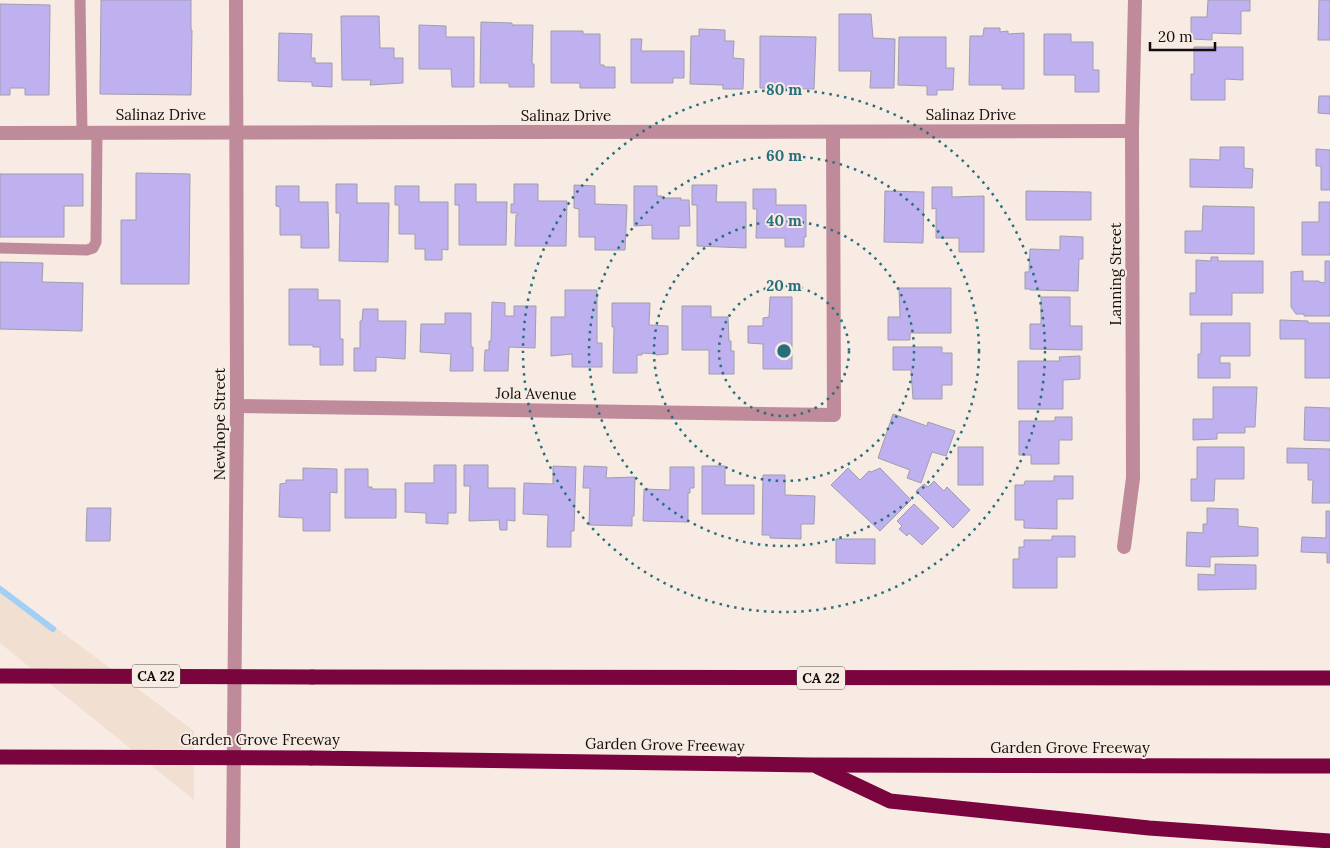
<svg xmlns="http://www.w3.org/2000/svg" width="1330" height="848" font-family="Lora,serif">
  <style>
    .built { fill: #f1dfd2 }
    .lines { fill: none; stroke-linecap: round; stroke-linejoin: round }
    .stream { stroke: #a2cff5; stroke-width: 6 }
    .building { fill: #bfb1f0; stroke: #a09eaa }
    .service { stroke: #bf8a9a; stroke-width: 11 }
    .minor { stroke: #bf8a9a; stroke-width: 14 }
    .tertiary { stroke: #bf8a9a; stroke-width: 14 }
    .motorway { stroke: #7a043e; stroke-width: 15 }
    .motorway-bridge { stroke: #7a043e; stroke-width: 15 }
    .ring { fill: none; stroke: #276f7a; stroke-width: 2.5; stroke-dasharray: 2.5 5 }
    .labels { text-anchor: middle; stroke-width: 4; stroke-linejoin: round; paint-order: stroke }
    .shield { fill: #f7ebe3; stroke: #57504c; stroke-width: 1 }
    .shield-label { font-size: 14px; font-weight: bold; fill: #120e0b }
    .street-label { font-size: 15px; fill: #120e0b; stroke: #f7ebe3 }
    .centre { fill: #276f7a; stroke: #f7ebe3; stroke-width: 2.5 }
    .ring-label { font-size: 15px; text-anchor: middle; font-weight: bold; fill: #276f7a; stroke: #f7ebe3; stroke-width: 4; stroke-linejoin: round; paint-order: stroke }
  </style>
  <rect width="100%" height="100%" fill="#f7ebe3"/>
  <path class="built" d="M0,586L194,731V800L0,643Z"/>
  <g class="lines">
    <path class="stream" d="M0,589L53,629"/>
  </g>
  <g class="building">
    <path d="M101,0H191V30H192L191,95L100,94Z"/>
    <path d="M1208,0H1250V11H1241V34L1212,33V40L1191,39V17H1207Z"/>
    <path d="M1319,0H1330V40H1318Z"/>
    <path d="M0,4L50,5L49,95H25V88H10V95H0Z"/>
    <path d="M839,14H871L873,38L895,39L894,88H870L871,71H839Z"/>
    <path d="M341,16H379L380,48H394V58H403V83L370,85L371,80H342Z"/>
    <path d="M481,22L512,23V25H533L532,64H534V87H509V83H480Z"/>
    <path d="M419,25L446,26V37H474V87H452L451,69H419Z"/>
    <path d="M984,28H1000V32L1008,31V34L1024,33V89H1002V85H969L970,36H983Z"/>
    <path d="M699,29L725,30V41H734L733,58L744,59L743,89H723V85L690,84L691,36H699Z"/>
    <path d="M551,31H583V34H600V65H604V67H615V88H580V83H551Z"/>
    <path d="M279,33L312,34L311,58H315V63H332V87L312,86V82L278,81Z"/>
    <path d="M1044,34H1071V42H1093V70H1099V92H1075V75H1044Z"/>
    <path d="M760,36L816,37L814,89L760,88Z"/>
    <path d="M899,37H946V68H954L953,90H937V95H927V86L898,85Z"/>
    <path d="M631,39H642L641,51H684V78H673V83H631Z"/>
    <path d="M1194,47H1243V80L1225,79V100H1191V74H1194Z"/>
    <path d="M1319,96H1330V114L1318,113Z"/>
    <path d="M1220,147H1244V168L1253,169L1252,188L1190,187V159L1220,160Z"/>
    <path d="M1316,149L1330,150V190H1321V166H1316Z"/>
    <path d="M136,173L190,174L189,284H121V220H136Z"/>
    <path d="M0,174H83V206H64V237H0Z"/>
    <path d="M336,184H357V203H389L388,262L339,261L340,213H336Z"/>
    <path d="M455,184H476V202H507L506,245H459V205H455Z"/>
    <path d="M514,184H538V201H567L566,246H515L516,215H518V213H511V204H514Z"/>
    <path d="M574,185L595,186V204L627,205L625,250H595V237H579V209L574,208Z"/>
    <path d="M692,185H717L716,202H746V248L697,246V205H692Z"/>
    <path d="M276,186H299V202H328L329,248H301V235H280V207L276,206Z"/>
    <path d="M395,186H419V202H448V250L442,249V260H425V249H415V234H399V205H395Z"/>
    <path d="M634,186H657V196H662V198H681V200H689L690,226H679V239H652V225L634,226Z"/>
    <path d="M932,187H952V197L984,196V252H959V238H936V208L932,209Z"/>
    <path d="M753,189H776V205H806V237H804V247H785V238H756L757,209H753Z"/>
    <path d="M885,191L924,192L923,243L884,242Z"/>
    <path d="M1026,191L1091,192V220H1026Z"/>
    <path d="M1319,202H1330V255H1302V222H1319Z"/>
    <path d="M1203,206L1254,207V254L1185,253V231H1202Z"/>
    <path d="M1060,236L1083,237V259H1079L1078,291L1030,290V289H1025V272H1029L1030,249L1060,250Z"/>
    <path d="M1211,257H1218V261H1263V293H1232V315H1190V293H1196V260L1211,261Z"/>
    <path d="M1325,261H1330V316H1304V314H1296L1291,307V272L1303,271V281H1319V282L1325,283Z"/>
    <path d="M0,262L43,263L42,282L83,283L82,331L0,329Z"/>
    <path d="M899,288H951V333H910V340H888V317H900Z"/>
    <path d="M289,289H318V300H340V339H343V365H320V347H313V345H289Z"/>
    <path d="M565,290H597V343H602V367H572V354L551,356V317H565Z"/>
    <path d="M770,297H792V369H763V344L748,343V326H763V318L769,317Z"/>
    <path d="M1041,297H1070V326H1082V350L1030,349V324H1041Z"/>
    <path d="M492,302L505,303V316H514V306H536L535,348L509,347L508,371H484L485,350H489V341H491Z"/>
    <path d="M612,303H650L649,325L668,326V354L656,355V354L642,353V355H637V373H613L614,327H612Z"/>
    <path d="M682,306H711V317H728L729,341H731V351H734V374H709V350H682Z"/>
    <path d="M363,309H378V321H406L405,359L376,357V371H354V348H360V321H362Z"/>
    <path d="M445,313H471V347H473V371H450L451,354L420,352L421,324H445Z"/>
    <path d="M1280,320L1308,321V323H1330V378H1305V339H1280Z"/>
    <path d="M1201,323H1250V356H1220V363H1230V378H1198V354H1201Z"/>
    <path d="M893,347H942V353H952V385H942V399H913L911,370H893Z"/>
    <path d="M1080,356V379L1063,380V409H1018V361H1060L1059,357Z"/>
    <path d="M1213,387H1257L1255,427H1245V433H1217V439L1193,440V419H1213Z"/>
    <path d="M1305,407L1330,408V441L1304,440Z"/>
    <path d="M893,414L927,426L928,422L955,431L946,456L932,452L921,483L907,478L910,470L878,458Z"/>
    <path d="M1055,417H1072V440H1059V464H1031V455H1019V421H1055Z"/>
    <rect x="958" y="447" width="25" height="38"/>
    <path d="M1197,447H1244V479H1215L1214,501H1191V479H1197Z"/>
    <path d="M1287,448L1330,449V503H1312L1313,480H1308V463H1287Z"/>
    <path d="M434,465H456V513H448V524L426,523V513L405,512V483H434Z"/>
    <path d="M464,465H488V488H515V521L507,520V530H500L499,520L469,521L470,486H464Z"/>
    <path d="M553,466L576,467L574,531H571V547H547L548,515L523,514L524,483L553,484Z"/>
    <path d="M584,466L607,467L606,478L635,477L634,516H632V526L589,525L590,488H583Z"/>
    <path d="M702,466H725V485H754V514H702Z"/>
    <path d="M670,467H694V488H690V493H688V522L643,521L644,489L670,490Z"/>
    <path d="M303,468L337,469V493L330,492V531H303V518L279,517L280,484L286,483V480H303Z"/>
    <path d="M848,468L860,480L869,471L871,472L880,468L911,500L880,531L831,485Z"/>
    <path d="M345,469H368V487H372V489H396V518H345Z"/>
    <path d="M763,475H785V495L815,496L814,524H801V539L770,538V535H762Z"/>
    <path d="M1054,476H1073V499H1057V529L1024,528V520H1015V485H1024L1025,481H1054Z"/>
    <path d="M934,481L944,491L947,487L970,510L953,528L916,491L924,484L928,487Z"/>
    <path d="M914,504L939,528L922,545L909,533L907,536L899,529L902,526L897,521Z"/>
    <path d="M87,508H111L110,541H86Z"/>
    <path d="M1207,508L1238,509V526L1258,528V556L1210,557V567L1186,566L1187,532L1203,533V524H1207Z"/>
    <path d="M1326,511H1330V563H1327V553L1301,552L1302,537L1326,538Z"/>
    <path d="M1052,536H1075V557H1057V588H1013V559H1019V547H1024V540H1052Z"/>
    <path d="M836,539H875V564L836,563Z"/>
    <path d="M1215,564L1256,565V589L1198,590V574L1215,575Z"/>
  </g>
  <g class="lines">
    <g class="service">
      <path d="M80,0L82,132"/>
      <path d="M0,248L87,250L93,248L96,242L97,132"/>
    </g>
    <g class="minor">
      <path d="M0,133L1132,131"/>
      <path d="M237,406L834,415L833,132"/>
      <path d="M1124,547L1133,478L1132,131L1135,0"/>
    </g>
    <path class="tertiary" d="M233,848L237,406L236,0"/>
    <g class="motorway">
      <path d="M312,677L1330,678"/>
      <path d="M311,758L812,765L1330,766"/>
      <path d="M818,767L890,801L1149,828L1330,841"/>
    </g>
    <g class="motorway-bridge">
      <path d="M0,676L312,677"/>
      <path d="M0,757L311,758"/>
    </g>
  </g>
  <g class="ring">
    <circle cx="784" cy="351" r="65"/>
    <circle cx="784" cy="351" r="130"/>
    <circle cx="784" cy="351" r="195"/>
    <circle cx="784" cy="351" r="261"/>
  </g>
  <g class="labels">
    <g class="shield">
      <rect x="132" y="664.5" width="48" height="23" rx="4"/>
      <rect x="797" y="666.5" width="48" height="23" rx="4"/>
    </g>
    <g class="shield-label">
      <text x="156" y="681">CA 22</text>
      <text x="821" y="683">CA 22</text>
    </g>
    <g class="street-label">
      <text x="161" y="120">Salinaz Drive</text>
      <text x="971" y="120">Salinaz Drive</text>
      <text x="566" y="121">Salinaz Drive</text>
      <text transform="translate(1116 274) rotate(-90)" y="5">Lanning Street</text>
      <text transform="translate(536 394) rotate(1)" y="5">Jola Avenue</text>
      <text transform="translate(220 424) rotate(-90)" y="5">Newhope Street</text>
      <text x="260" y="745">Garden Grove Freeway</text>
      <text transform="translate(665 745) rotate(1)" y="5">Garden Grove Freeway</text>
      <text x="1070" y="753">Garden Grove Freeway</text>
    </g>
  </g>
  <circle cx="784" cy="351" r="8" class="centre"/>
  <g class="ring-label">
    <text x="784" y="95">80 m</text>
    <text x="784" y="161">60 m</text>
    <text x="784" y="226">40 m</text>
    <text x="784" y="291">20 m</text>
  </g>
  <path d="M1150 42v8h65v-8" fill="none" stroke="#120e0b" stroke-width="2.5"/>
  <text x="1158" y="42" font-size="15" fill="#120e0b" stroke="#f7ebe3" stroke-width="4" paint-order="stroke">20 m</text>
</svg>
